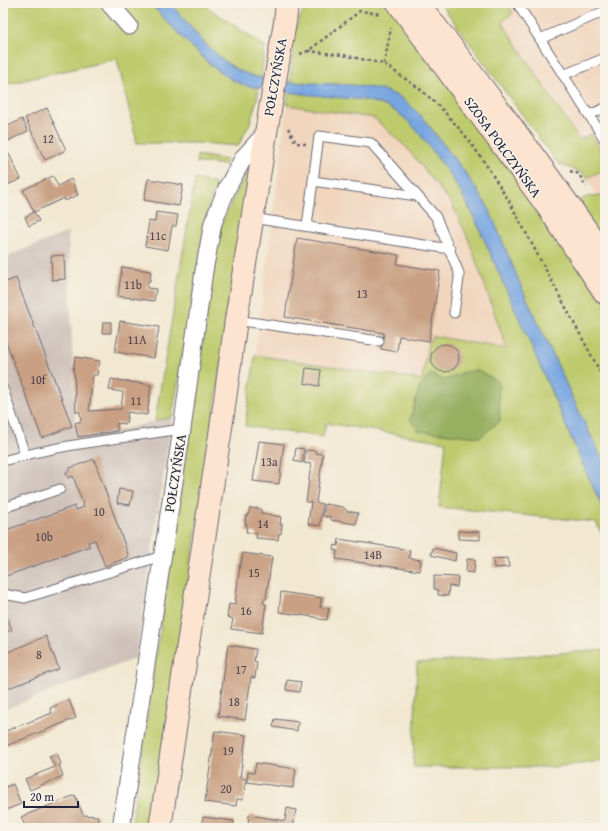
<svg xmlns="http://www.w3.org/2000/svg" width="608" height="831" font-family="'Gentium Book Plus',serif">
  <style>
    .built { fill: #f1d5bd }
    .industrial { fill: #cec1ba }
    .green { fill: #becb6d; stroke: #707654 }
    .forest { fill: #96af60; stroke: #5c684e }
    .water { fill: #77a5e0; stroke: #4c648e }
    .building { fill: #c9a083 }
    .lines { fill: none; stroke-linecap: round; stroke-linejoin: round }
    .lane-casing { stroke: #6b6770; stroke-width: 11 }
    .street-casing { stroke: #6b6770; stroke-width: 19 }
    .secondary-casing { stroke: #6b6770; stroke-width: 24 }
    .path { stroke: #6b6770; stroke-width: 2.5; stroke-dasharray: 3 3; stroke-linecap: butt }
    .lane { stroke: #fff; stroke-width: 9 }
    .street { stroke: #fff; stroke-width: 17 }
    .secondary { stroke: #fde4d1; stroke-width: 22 }
    .labels { text-anchor: middle; stroke-width: 3; stroke-linejoin: round; paint-order: stroke }
    .number-label { font-size: 12px; fill: #4c424d }
    .street-label { font-size: 14px; fill: #22223b; stroke: #f7f3e8 }
  </style>
  <rect width="100%" height="100%" fill="#f7f3e8"/>
  <filter id="ink" filterUnits="userSpaceOnUse"><feTurbulence type="fractalNoise" baseFrequency=".025" numOctaves="2"/><feDisplacementMap in="SourceGraphic" scale="8" xChannelSelector="R" yChannelSelector="G"/><feConvolveMatrix kernelMatrix="1 2 1 2 8 2 1 2 1" color-interpolation-filters="sRGB"/></filter>
  <filter id="wash" filterUnits="userSpaceOnUse"><feTurbulence type="fractalNoise" baseFrequency=".012" numOctaves="4" result="noise"/><feDisplacementMap in="SourceGraphic" scale="16" xChannelSelector="R" yChannelSelector="G"/><feGaussianBlur stdDeviation="0.9" result="paint"/><feColorMatrix in="noise" values="0 0 0 0 0 0 0 0 0 0 0 0 0 0 0 0 0 1.4 0 .05"/><feComposite in="paint" operator="in"/></filter>
  <g filter="url(#wash)">
    <rect width="100%" height="100%" fill="#f2e8d1"/>
    <g class="built">
      <path d="M440,3H605V249L580,200L588,197L597,196L584,174L559,164L553,157Z"/>
      <path d="M287,105L374,118L407,148L452,204L468,238L508,349L433,336L428,343L422,380L255,355Z"/>
    </g>
    <path class="industrial" d="M68,232L75,423L78,437L117,431L172,417L136,658L3,710V258Z"/>
    <g class="green">
      <path d="M3,3H150L169,24L209,64L232,80L248,86L259,88L257,99L250,123L238,146L198,143H137L117,59L3,85Z"/>
      <path d="M170,3H201L265,46L261,78C222,71 194,31 170,3Z"/>
      <path d="M309,3H390L605,301V465L574,401L521,286L488,207L466,174L423,118L386,91L365,87L352,85L290,82L293,53L289,52C294,33 296,19 309,3Z"/>
      <path d="M441,4L508,5L513,13L502,22L579,140L591,134L605,157V170L586,178L584,174L559,164L553,157Z"/>
      <path d="M288,92L365,100L377,103L388,107L398,113L407,120L416,129L450,175L463,196L472,213L515,308L581,461L605,513V541L596,522L439,507L446,442L326,423L323,437L245,426L255,355L422,380L428,343L433,336L507,349L468,238L452,204L407,148L374,118L287,105Z"/>
      <path d="M197,155L227,160L226,165L206,163H197Z"/>
      <path d="M251,168L151,828H131L220,226L244,178Z"/>
      <path d="M195,179L216,184L208,208L172,417L155,421Z"/>
      <path d="M597,196H605V249L578,203C583,197 590,196 597,196Z"/>
      <path d="M605,650V761L553,767H413L417,663Z"/>
    </g>
    <path class="forest" d="M477,370L498,381L500,421L480,437L419,431L410,419L419,389L430,374L445,380L464,372Z"/>
    <path class="water" d="M150,3H170L206,45L229,65L242,72L256,77L290,82L352,85L379,89L393,94L400,97L411,106L423,118L466,174L488,207L521,286L574,401L605,465V513C571,439 540,364 506,289C492,259 480,225 463,196C455,180 443,166 433,151C425,141 417,130 408,121C396,109 381,104 365,100C335,97 304,95 274,90C260,88 245,87 233,80C217,71 203,58 190,45C176,31 163,17 150,3Z"/>
    <g id="blocks">
      <g class="building">
        <path d="M47,108L66,150L45,160L25,118Z"/>
        <path d="M22,119L28,131L4,143L3,136L7,134L4,128Z"/>
        <path d="M9,154L21,179L3,187V157Z"/>
        <path d="M53,176L58,186L71,179L78,195L65,201L64,198L34,212L39,221L29,226L25,217L34,212L23,190Z"/>
        <path d="M148,179L183,185L179,206L144,200Z"/>
        <path d="M156,212L178,215L176,226H172L168,250L145,246L149,221L155,222Z"/>
        <path d="M297,238L399,255L397,264L440,271L429,341L399,336L397,352L381,349L384,333L285,317Z"/>
        <path d="M64,255L65,279L52,280L51,256Z"/>
        <path d="M122,267L151,271L150,281H148L147,288L156,289L154,301L118,296Z"/>
        <path d="M16,278L72,426L42,438L3,334V283Z"/>
        <path d="M120,321L159,327L154,358L115,352Z"/>
        <path d="M103,322H111V333H102Z"/>
        <circle cx="445" cy="358" r="14"/>
        <path d="M75,357L100,361L97,375H93L89,411L121,409L123,392L109,390L111,379L151,385L147,415L128,412L126,424L117,423V431L78,437L75,423L81,421L80,412H76L74,372H73Z"/>
        <path d="M306,368L321,370L319,386L304,383Z"/>
        <path d="M259,441L284,444L279,484L253,481Z"/>
        <path d="M296,448L304,449L302,463L294,461Z"/>
        <path d="M306,450L316,451L315,453L323,454L316,503L323,504L320,526L308,524L311,502H306L311,464L304,463Z"/>
        <path d="M94,459L129,557L105,566L95,540L88,542L89,545L90,546L3,577V531L75,506L76,510L84,507L73,476L68,478L66,472L70,470V468Z"/>
        <path d="M119,489L133,491L130,505L117,503Z"/>
        <path d="M325,504L343,507L347,511L358,513L356,524L331,520V517L323,516Z"/>
        <path d="M250,508L261,509V513L281,517L280,524H282L281,534L279,533L278,540L256,538L257,533L246,532L247,524H245L246,515H248Z"/>
        <path d="M458,531L480,532V540L458,539Z"/>
        <path d="M339,539L410,550L409,558L421,560L420,571L336,559L337,551L334,550L335,545L338,546Z"/>
        <path d="M433,548L456,553L455,561L431,555Z"/>
        <path d="M243,553L272,557L266,599H264L263,603L266,604L262,633L231,629L233,619L227,617L229,604L234,605V604H235L240,564H241Z"/>
        <path d="M508,558L509,567L494,568L493,559Z"/>
        <path d="M467,559L475,560L474,573L466,572Z"/>
        <path d="M434,576L458,577L457,587L449,586L448,596L438,595V590L434,589Z"/>
        <path d="M281,592L322,598L320,607L329,608L327,620L319,619L315,617L279,612Z"/>
        <path d="M7,617L12,630L3,633V619Z"/>
        <path d="M46,636L59,669L3,690V654Z"/>
        <path d="M228,645L256,649L254,661L257,662L255,678L251,677L245,720L218,716Z"/>
        <path d="M287,680L301,682L299,692L286,690Z"/>
        <path d="M69,700L76,718L3,747V732L52,713L50,708Z"/>
        <path d="M275,719L298,722L297,731L273,727Z"/>
        <path d="M215,731L246,735L240,778L246,779L243,800L237,799L236,806L205,802Z"/>
        <path d="M57,753L61,764L59,765L63,776L30,790L25,779L55,767L49,756Z"/>
        <path d="M256,763L296,769L293,788L247,782L248,772L254,773Z"/>
        <path d="M13,784L21,804L3,811V788Z"/>
        <path d="M75,795L83,815L98,816L97,828H26L21,817Z"/>
        <path d="M287,808L296,810L293,828L275,827L273,828L248,824L249,815L285,821Z"/>
        <path d="M203,817L234,821L233,828H201Z"/>
      </g>
    </g>
  </g>
  <g filter="url(#ink)">
    <use href="#blocks" fill-opacity="0" stroke="#6b6770" stroke-width="1"/>
    <g class="lines">
      <defs>
        <g id="lane">
          <path d="M519,3V6L522,11L605,140"/>
          <path d="M540,39L605,11"/>
          <path d="M563,75L605,58"/>
          <path d="M589,115L605,108"/>
          <path d="M313,181L319,136L371,143L436,217L459,273V278L454,313"/>
          <path d="M252,218L450,249"/>
          <path d="M307,226L313,181L417,196"/>
          <path d="M236,320L379,341"/>
          <path d="M3,389L25,455"/>
          <path d="M3,461C62,444 122,438 182,429"/>
          <path d="M3,508L60,489"/>
          <path d="M3,594L25,598L162,556"/>
        </g>
        <g id="street">
          <path d="M109,3L129,26"/>
          <path d="M121,828L182,429L204,271L213,223L227,188L238,168L244,157L266,133"/>
        </g>
        <g id="secondary">
          <path d="M398,3L549,209L605,293"/>
          <path d="M418,3C482,86 546,170 605,257"/>
          <path d="M160,828L221,428L236,320L266,133L285,22L287,3"/>
        </g>
      </defs>
      <use href="#lane" class="lane-casing"/>
      <use href="#street" class="street-casing"/>
      <use href="#secondary" class="secondary-casing"/>
      <g class="path">
        <path d="M308,51L343,55L384,64L420,89L441,108L464,134L483,160L509,201L605,381"/>
        <path d="M300,54L308,51L360,11L381,14"/>
        <path d="M384,64L391,28"/>
        <path d="M288,128L296,143L306,144"/>
        <path d="M570,171L579,174L586,187"/>
      </g>
      <use href="#lane" class="lane"/>
      <use href="#street" class="street"/>
      <use href="#secondary" class="secondary"/>
    </g>
  </g>
  <g class="labels">
    <g class="number-label">
      <text x="48" y="143">12</text>
      <text x="158" y="240">11c</text>
      <text x="133" y="289">11b</text>
      <text x="362" y="298">13</text>
      <text x="137" y="344">11A</text>
      <text x="38" y="384">10f</text>
      <text x="136" y="405">11</text>
      <text x="269" y="466">13a</text>
      <text x="99" y="516">10</text>
      <text x="263" y="528">14</text>
      <text x="44" y="541">10b</text>
      <text x="373" y="559">14B</text>
      <text x="254" y="577">15</text>
      <text x="246" y="615">16</text>
      <text x="39" y="659">8</text>
      <text x="241" y="674">17</text>
      <text x="234" y="706">18</text>
      <text x="228" y="755">19</text>
      <text x="226" y="793">20</text>
    </g>
    <g class="street-label">
      <text transform="translate(275 77) rotate(-80)" y="5">POŁCZYŃSKA</text>
      <text transform="translate(503 147) rotate(54)" y="5">SZOSA POŁCZYŃSKA</text>
      <text transform="translate(175 473) rotate(-81)" y="5">POŁCZYŃSKA</text>
    </g>
  </g>
  <rect width="608" height="831" fill="none" stroke="#f7f3e8" stroke-width="16"/>
  <path d="M24 801v6h54v-6" fill="none" stroke="#22223b" stroke-width="2"/>
  <text x="30" y="801" font-size="12" fill="#22223b" stroke="#f7f3e8" stroke-width="3" paint-order="stroke">20 m</text>
</svg>
